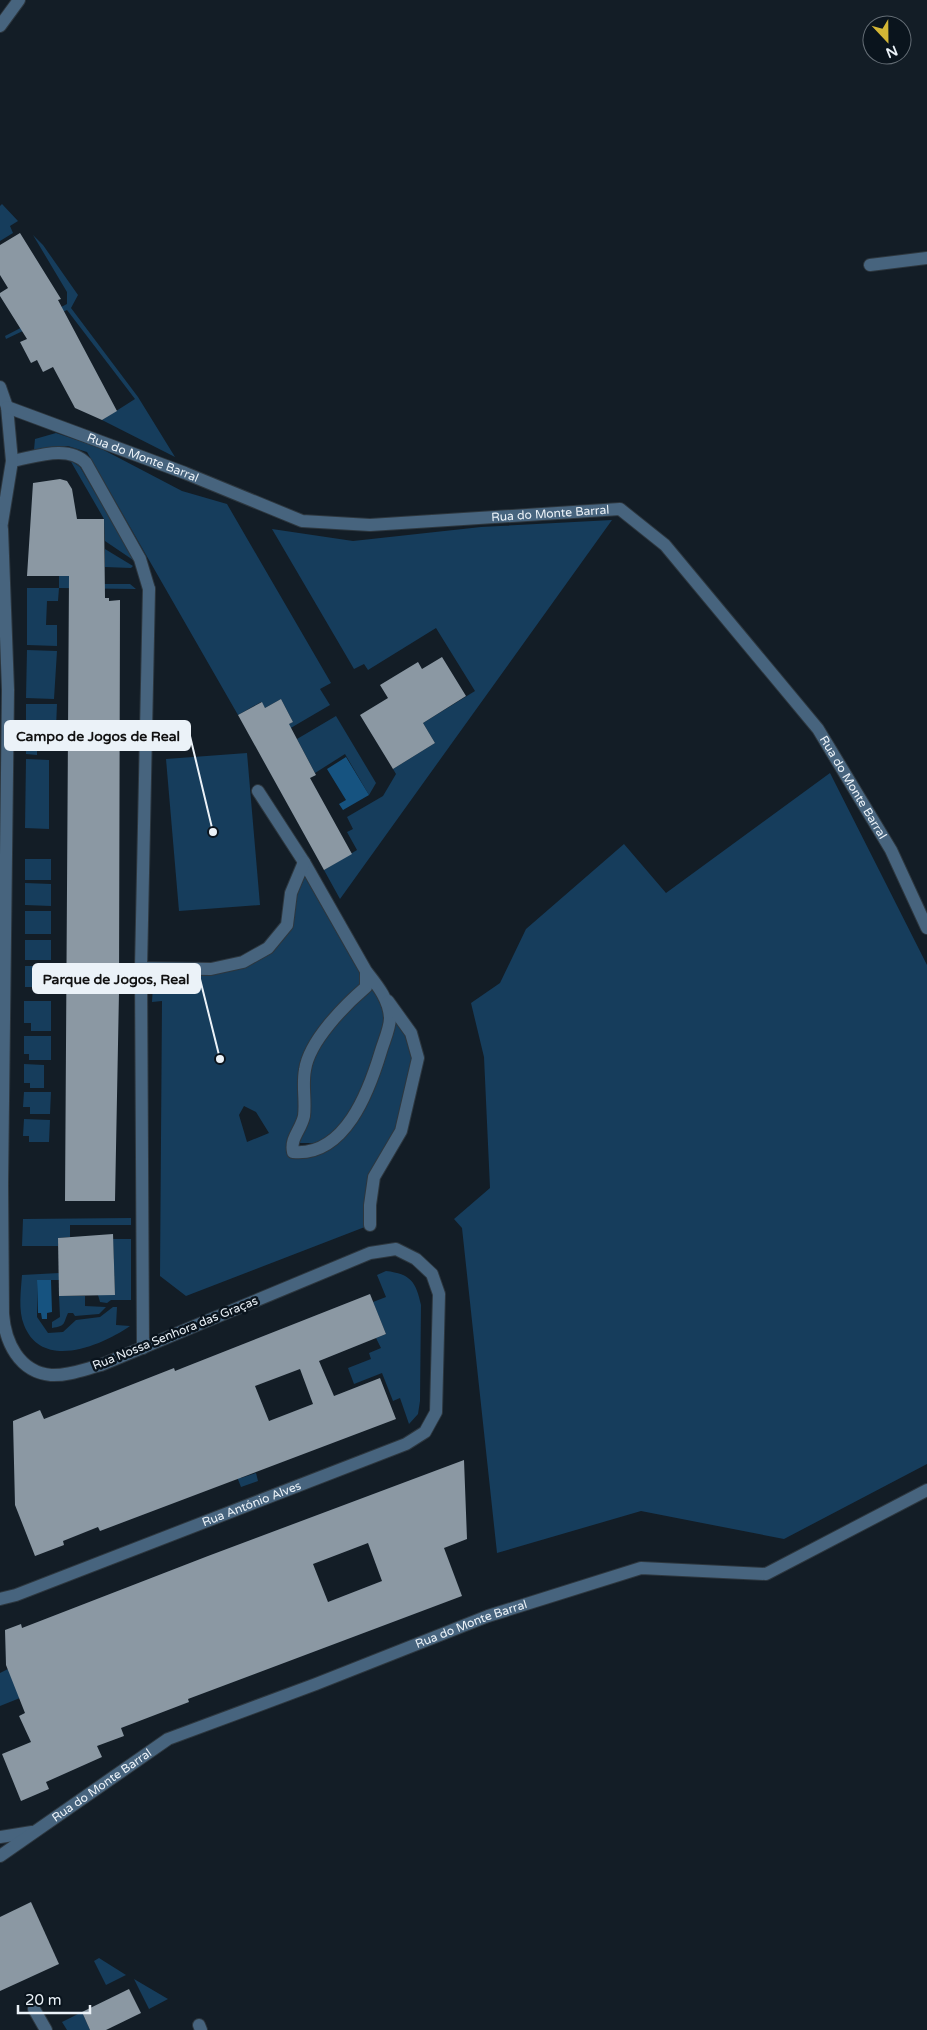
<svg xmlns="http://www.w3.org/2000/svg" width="927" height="2030" font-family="'Varela Round',sans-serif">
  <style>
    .green { fill: #163d5c; fill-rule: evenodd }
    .water { fill: #165380 }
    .building { fill: #8b98a3; fill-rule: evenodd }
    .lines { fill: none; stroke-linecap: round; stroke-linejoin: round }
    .pedestrian-casing { stroke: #2d373f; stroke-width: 14 }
    .minor-casing { stroke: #2d373f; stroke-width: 14 }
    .pedestrian { stroke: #47647e; stroke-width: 12 }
    .minor { stroke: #47647e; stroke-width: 12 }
    .labels { text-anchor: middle; stroke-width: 5; stroke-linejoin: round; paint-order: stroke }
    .street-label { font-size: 12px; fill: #ebf2f8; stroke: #0a141d }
    .leader { fill: none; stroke: #ebf2f8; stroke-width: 2 }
    .callout-dot { fill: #ebf2f8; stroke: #0a141d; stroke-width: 2 }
    .callout { fill: #ebf2f8; stroke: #ebf2f8; stroke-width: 2 }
    .callout-label { font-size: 14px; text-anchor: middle; font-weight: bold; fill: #111 }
  </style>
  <rect width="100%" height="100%" fill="#131d26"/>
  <g class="green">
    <path d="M2,204L18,221L10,226L13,233L0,241V206Z"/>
    <path d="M33,235L43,245L78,295L71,308L138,397L175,457L102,420L135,399L67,310L6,339L5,336L67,304V292Z"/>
    <path d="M56,433L98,447L182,491L227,504L331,683L320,689L330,705L289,729L287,725L293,722L281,699L265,708L261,702L238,715L87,452L68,446L34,450L35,439Z"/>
    <path d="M70,460L80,467L136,562L105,541L104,519Z"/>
    <path d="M612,520L340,899L324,870L357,850L347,832L353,829L347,817L383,796L396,774L393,769L435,743L423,723L475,691L436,628L368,670L364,664L354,669L272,529L353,541L481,527Z"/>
    <path d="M105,549L133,566L131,568L105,567Z"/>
    <path d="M59,576H69L70,584H130L136,589L59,588L58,601H47L46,625H57V646L27,645V588H59Z"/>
    <path d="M27,650L57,651L54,699L26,698Z"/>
    <path d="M26,704H57L56,728H26Z"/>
    <path d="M336,716L376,783L369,795L345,754L315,773L297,739Z"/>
    <path d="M26,733H47V746H37V755L26,754Z"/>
    <path d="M247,753L260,905L179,911L166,759Z"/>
    <path d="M26,759L49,760V829L25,828Z"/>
    <path d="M830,773L927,965V1464L784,1539L641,1511L497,1553L462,1228L454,1219L490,1188L484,1057L471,1003L500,983L526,929L624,844L666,893Z"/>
    <rect x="25" y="859" width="26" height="21"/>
    <path d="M304,862L342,929L378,976L418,1058L407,1110L374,1177L370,1225L186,1296L160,1276L162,1001L152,1002L154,968L243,962L287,925ZM244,1106L256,1112L269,1133L247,1142L239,1115ZM292,1143H324L304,1153Z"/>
    <path d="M25,883L51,884V906L25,905Z"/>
    <rect x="25" y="911" width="26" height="23"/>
    <rect x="25" y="940" width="26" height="20"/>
    <rect x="25" y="966" width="26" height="21"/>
    <path d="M24,1001H51V1031H31V1023H24Z"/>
    <path d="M24,1036H51V1060H29V1054H24Z"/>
    <path d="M24,1064L44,1065V1088H30V1083H24Z"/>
    <path d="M24,1092H51L50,1114H30V1107H23Z"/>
    <path d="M24,1119L50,1120L49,1142H29V1136H23Z"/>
    <path d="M131,1218V1225H70V1237L58,1238V1246H22L23,1219Z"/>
    <path d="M113,1239H131V1300H111L107,1303L100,1302L98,1295H115Z"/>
    <path d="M386,1271C411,1274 416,1282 421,1305L420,1401L418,1414L409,1424L400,1398L393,1401L382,1373L354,1384L348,1368L371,1359L369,1353L381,1348L376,1338L386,1334L373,1302L386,1297L377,1275Z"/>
    <path d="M59,1273V1280H37V1317L48,1333L63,1332L76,1320L100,1317L113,1307H117L116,1325L130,1326C101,1346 42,1371 24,1325C18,1310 21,1290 22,1275Z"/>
    <path d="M59,1296H85V1306L106,1307L99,1314L75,1316L73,1313H68C63,1324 66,1326 52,1328V1322L60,1317Z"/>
    <path d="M214,1418L226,1439L241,1478L256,1473L258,1481L241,1487Z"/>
    <path d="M8,1669L20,1698L0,1706V1673Z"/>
    <path d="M99,1958L126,1975L106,1985L94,1961Z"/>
    <path d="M134,1979L168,1999L149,2009Z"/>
    <path d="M82,2012L90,2030H67L62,2022Z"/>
  </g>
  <g class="water">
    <path d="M346,757L369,795L343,810L339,804L346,800L327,769Z"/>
    <path d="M37,1280H51L52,1312L47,1313V1319H42L41,1313H38Z"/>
  </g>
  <g class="building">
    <path d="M20,233L61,299L58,300L117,411L102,420L75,408L53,367L43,372L37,360L31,363L20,342L27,339L0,296V293L8,288L0,275V245Z"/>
    <path d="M60,479L67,481L72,489L77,519H104L105,598H109V601L120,600L119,992L115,1201H65L69,576H27L33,483Z"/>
    <path d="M442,657L466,696L423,723L435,743L393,769L360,715L388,698L380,685L418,662L422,669Z"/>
    <path d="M281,699L293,722L289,724L316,775L310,778L352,854L324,870L238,715L262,702L265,708Z"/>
    <path d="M113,1234L115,1295L59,1296L58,1238Z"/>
    <path d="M370,1294L386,1334L319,1361L334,1396L380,1378L396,1419L100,1531L98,1527L63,1541L64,1545L35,1556L15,1505L13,1421L40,1410L44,1419L174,1368L175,1371L185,1367ZM300,1369L313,1404L269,1421L255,1386Z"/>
    <path d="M464,1460L467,1539L444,1548L462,1596L188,1699L189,1702L121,1728L124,1736L97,1746L102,1757L46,1782L49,1789L21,1801L2,1754L31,1742L19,1716L25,1713L6,1665L5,1630L21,1624L22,1628L208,1556ZM368,1543L382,1581L328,1602L313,1564Z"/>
    <path d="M31,1902L59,1964L0,1991V1917Z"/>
    <path d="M129,1989L141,2013L106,2030H90L82,2012Z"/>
  </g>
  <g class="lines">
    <defs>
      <g id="pedestrian">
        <path d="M12,461C35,457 68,444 86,463L140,559L149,589"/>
        <path d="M258,791L304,862L366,971V987C345,1005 309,1041 305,1070C302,1085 306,1101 304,1116C301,1130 290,1138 293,1152C345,1157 369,1091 381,1051C384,1041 390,1028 390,1018C389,999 377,985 366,971"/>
        <path d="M141,968L211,969L243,962L268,948L287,925L291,893L304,862"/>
        <path d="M370,1225V1205L374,1177L401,1131L418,1058L411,1033L388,1001"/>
      </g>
      <g id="minor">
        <path d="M0,26L19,0"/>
        <path d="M870,265L927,258"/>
        <path d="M0,387L7,407L12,461L0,535"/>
        <path id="s1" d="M7,407L185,473L302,521L370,525L620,509L665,545L818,729L891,850L927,928"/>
        <path d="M143,1348L141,968L149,589"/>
        <path id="s2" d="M0,1599L16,1595L406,1444L425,1432L436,1412L439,1294L432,1274L416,1259L396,1249L370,1253L101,1365C85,1369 68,1376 51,1375C19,1372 5,1342 3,1314L2,1184L8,690L2,529"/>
        <path d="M0,1837L32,1832"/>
        <path id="s3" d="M0,1856L168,1739L316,1684L488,1616L641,1568L766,1574L927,1490"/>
        <path d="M34,2009L46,2030"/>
        <path d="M199,2025L201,2030"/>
      </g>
    </defs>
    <use href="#pedestrian" class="pedestrian-casing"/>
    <use href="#minor" class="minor-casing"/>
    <use href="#pedestrian" class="pedestrian"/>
    <use href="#minor" class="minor"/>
  </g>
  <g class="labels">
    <g class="street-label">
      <text dy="4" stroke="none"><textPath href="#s1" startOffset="145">Rua do Monte Barral</textPath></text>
      <text dy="4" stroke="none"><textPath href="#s1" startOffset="565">Rua do Monte Barral</textPath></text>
      <text dy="4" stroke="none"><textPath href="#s1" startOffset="1000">Rua do Monte Barral</textPath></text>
      <text transform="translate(175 1333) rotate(-22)" y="4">Rua Nossa Senhora das Graças</text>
      <text dy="4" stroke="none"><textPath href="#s2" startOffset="269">Rua António Alves</textPath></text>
      <text dy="4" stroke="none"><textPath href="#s3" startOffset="529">Rua do Monte Barral</textPath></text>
      <text dy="4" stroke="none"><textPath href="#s3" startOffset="124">Rua do Monte Barral</textPath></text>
    </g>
  </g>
  <path class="leader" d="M213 832L190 736M220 1059L200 979"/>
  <g class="callout-dot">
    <circle cx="213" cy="832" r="5"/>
    <circle cx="220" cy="1059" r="5"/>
  </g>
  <g class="callout">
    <rect x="5" y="721" width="185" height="29" rx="5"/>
    <rect x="33" y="964" width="167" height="29" rx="5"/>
  </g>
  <g class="callout-label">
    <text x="98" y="741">Campo de Jogos de Real</text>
    <text x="116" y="984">Parque de Jogos, Real</text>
  </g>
  <g transform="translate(887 40) rotate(158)"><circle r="24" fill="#0a141d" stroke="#646d75"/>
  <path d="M0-4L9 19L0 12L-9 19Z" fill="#d3b635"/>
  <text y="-8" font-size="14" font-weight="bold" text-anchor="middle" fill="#ebf2f8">N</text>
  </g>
  <path d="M18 2005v8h72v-8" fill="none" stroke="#ebf2f8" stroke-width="2.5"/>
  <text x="25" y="2005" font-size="15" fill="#ebf2f8" stroke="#0a141d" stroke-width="4" paint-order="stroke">20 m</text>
</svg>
